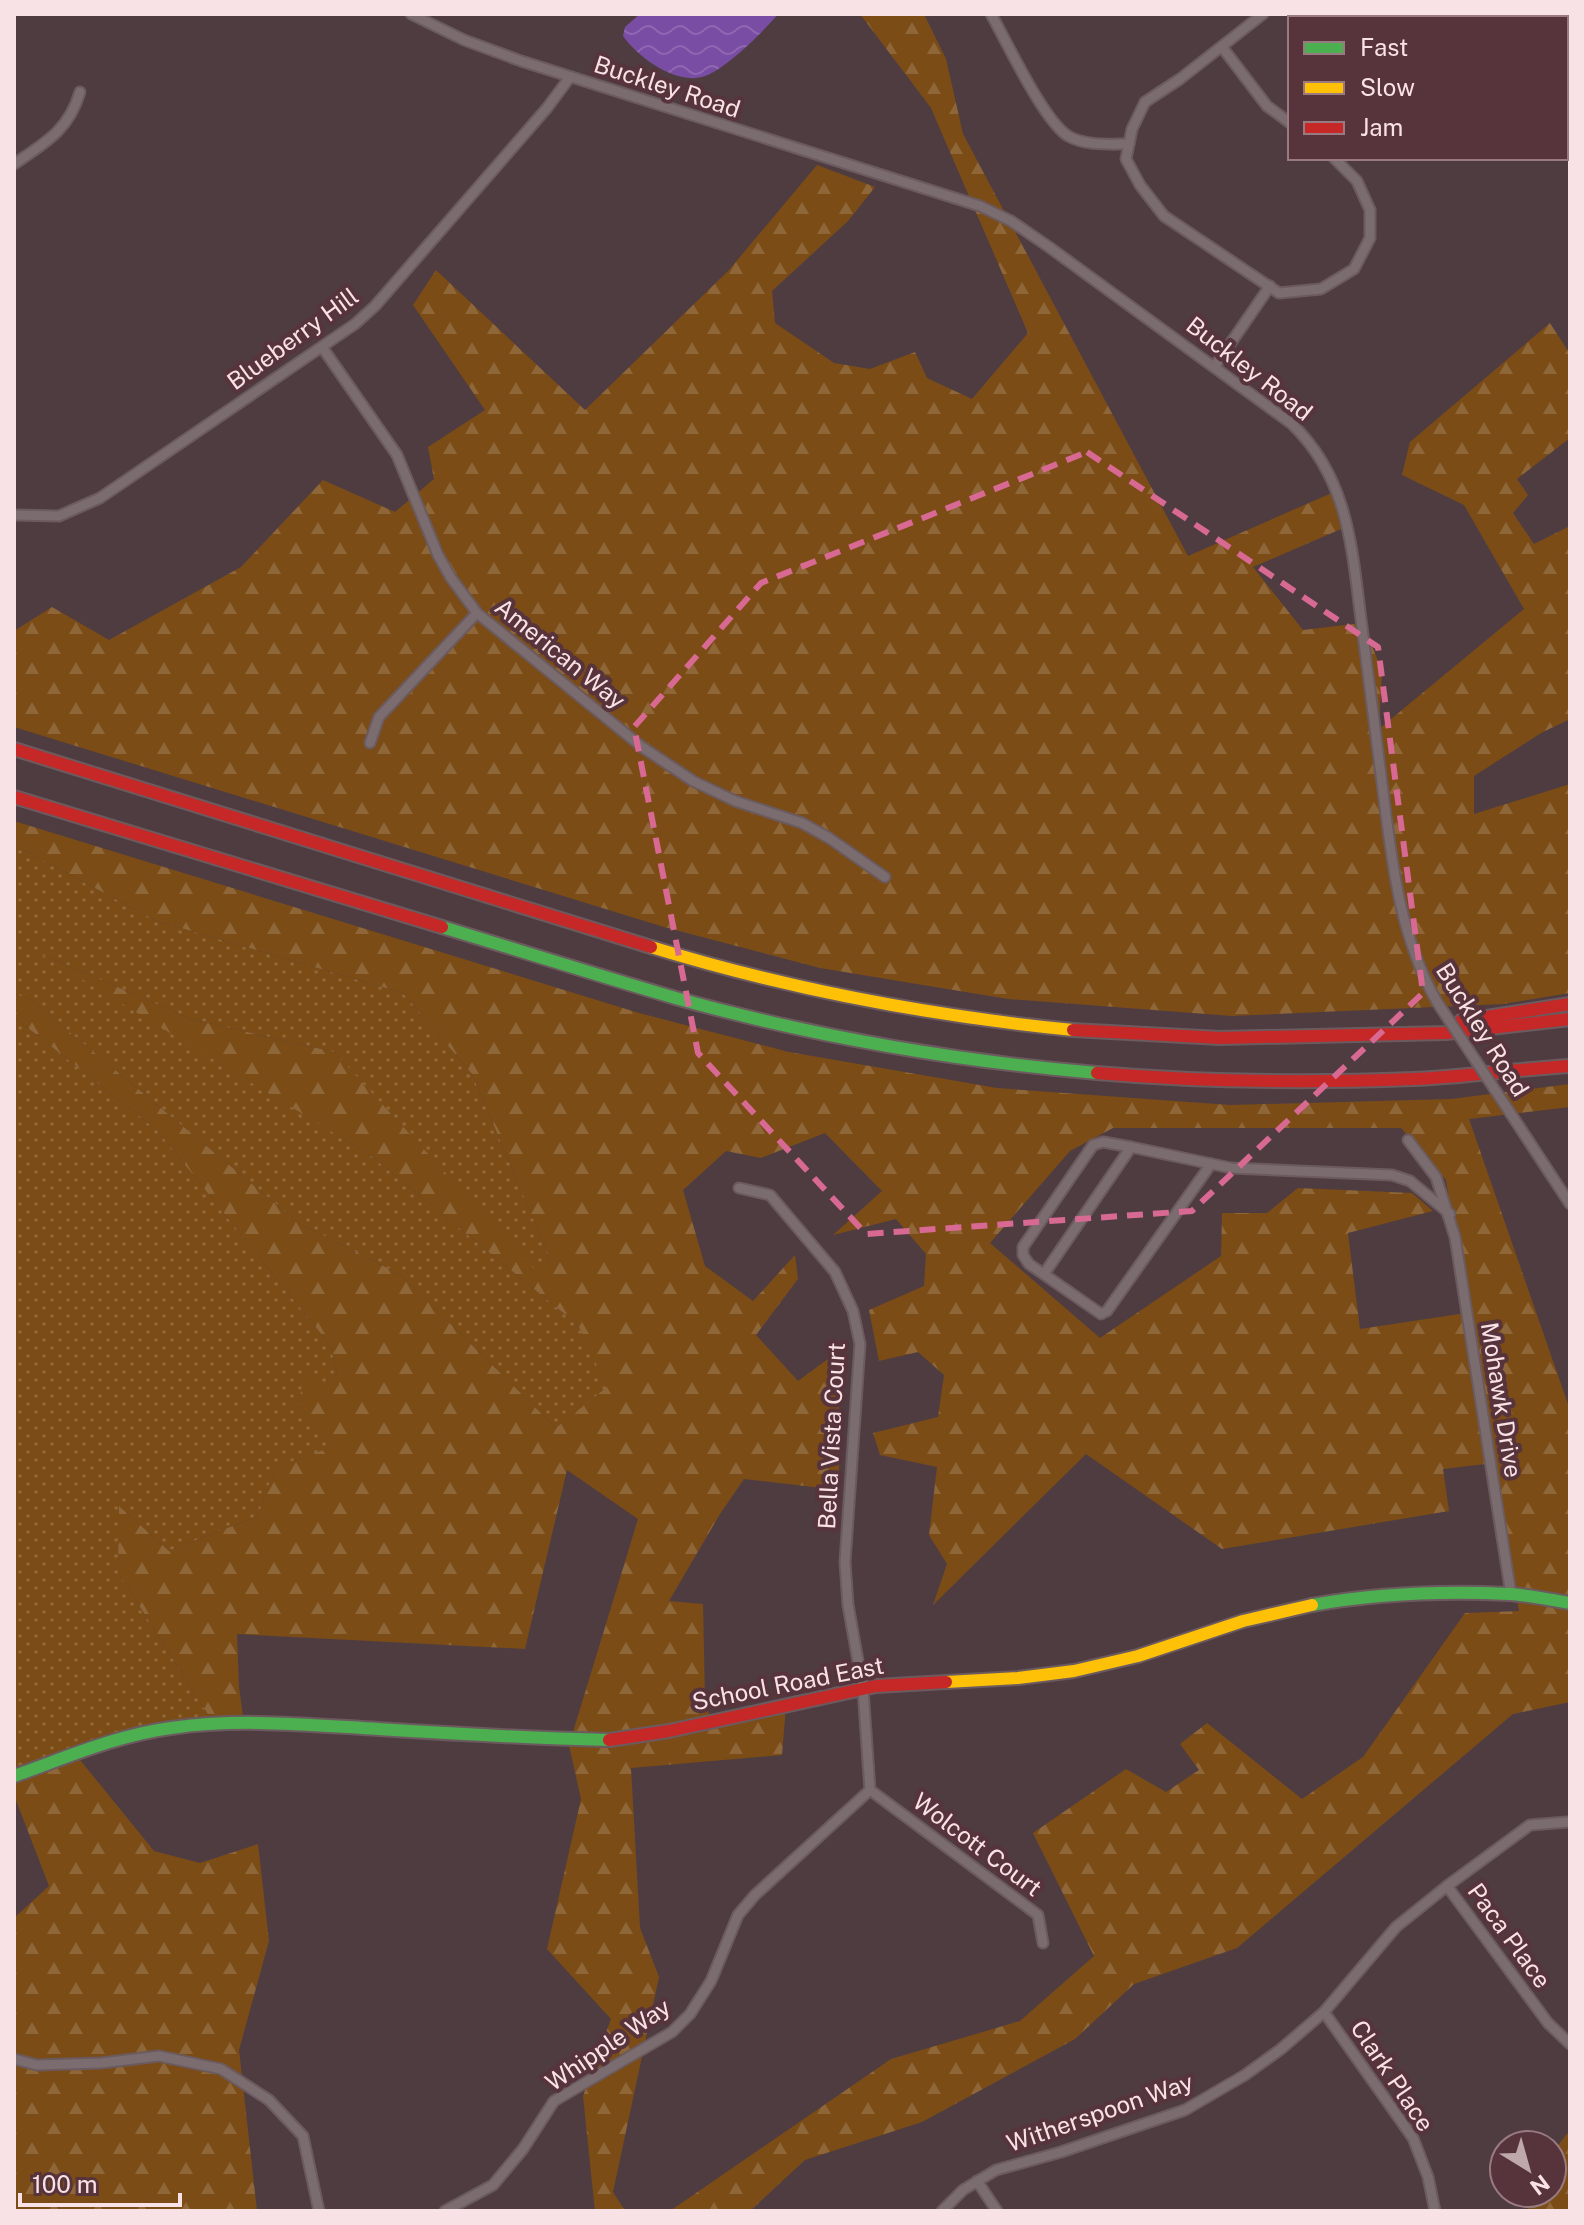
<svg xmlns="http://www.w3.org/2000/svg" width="1584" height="2225" font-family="'Public Sans',sans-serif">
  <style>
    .grass { fill: url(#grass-dots) }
    .forest { fill: url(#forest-firs); fill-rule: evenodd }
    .water { fill: url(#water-waves) }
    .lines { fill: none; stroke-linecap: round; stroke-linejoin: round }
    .street-casing { stroke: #6b5a5e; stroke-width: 13 }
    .fast-casing { stroke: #6b5a5e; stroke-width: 16 }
    .slow-casing { stroke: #6b5a5e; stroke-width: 16 }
    .jam-casing { stroke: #6b5a5e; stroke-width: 16 }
    .street { stroke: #7a6c6f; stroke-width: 9 }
    .fast { stroke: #4caf50; stroke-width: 12 }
    .slow { stroke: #ffc107; stroke-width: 12 }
    .jam { stroke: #c62828; stroke-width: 12 }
    .street-bridge-casing { stroke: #6b5a5e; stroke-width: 13; stroke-linecap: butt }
    .street-bridge { stroke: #7a6c6f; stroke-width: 9 }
    .marked { fill: none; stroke: #d86993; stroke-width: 6; stroke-dasharray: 16 10; stroke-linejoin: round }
    .labels { text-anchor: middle; stroke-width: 8; stroke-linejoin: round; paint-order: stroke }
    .street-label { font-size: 24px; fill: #f9e2e6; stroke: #57343c }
  </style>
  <defs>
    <pattern id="grass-dots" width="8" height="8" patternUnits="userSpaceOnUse" patternTransform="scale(2)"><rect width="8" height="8" fill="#7b4c16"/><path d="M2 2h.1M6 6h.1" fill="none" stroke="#8e6638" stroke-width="1.8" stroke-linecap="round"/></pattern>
    <pattern id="forest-firs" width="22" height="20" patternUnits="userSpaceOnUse" patternTransform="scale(2)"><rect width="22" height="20" fill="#7b4c16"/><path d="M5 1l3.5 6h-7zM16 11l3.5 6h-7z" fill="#8e6638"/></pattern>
    <pattern id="water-waves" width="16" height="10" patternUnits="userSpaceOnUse" patternTransform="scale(2)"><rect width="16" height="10" fill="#7a4da5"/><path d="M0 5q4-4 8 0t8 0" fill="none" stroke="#8e66b1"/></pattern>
  </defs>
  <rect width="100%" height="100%" fill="#4f3c40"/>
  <g class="grass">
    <path d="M14,845L157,921L403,993L472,1074L549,1256L546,1261L554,1293L334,1052L191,1019L46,956L370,1155L578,1325L608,1387L557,1429L401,1275L299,1223L30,999L14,994Z"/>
    <path d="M14,1017L157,1130L331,1346L337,1376L344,1385L298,1406L335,1446L275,1468L258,1516L169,1551L120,1507L118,1572L214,1724L76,1755L14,1784Z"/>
  </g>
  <g class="forest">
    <path d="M860,14H924L946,59L963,134L1188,556L1334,492L1348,526L1253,567L1303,630L1362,623L1382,670L1379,729L1524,609L1464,505L1402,475L1410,442L1550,323L1570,354V438L1517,479L1528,495L1513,513L1534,544L1570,526V719L1541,733L1474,776V814L1570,784V993L1503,1004L1232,1016L1008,999L820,968L664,927L14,727V631L52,607L109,640L241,567L323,480L395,512L434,479L428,447L485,410L413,305L436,270L585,410L729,270L817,165L875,187L848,221L772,291L775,323L834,363L870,369L915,352L927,378L972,399L1028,333L931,108Z"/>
    <path d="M14,821L639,1013L789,1052L997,1088L1230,1105L1451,1099L1570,1084V1107L1469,1119L1570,1410V1702L1513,1714L1237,1948L1134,1984L1075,2039L922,2122L805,2160L750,2211H670L891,2059L1020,2021L1094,1956L1033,1833L1126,1769L1166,1792L1199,1770L1180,1744L1207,1723L1302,1799L1363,1757L1465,1613L1519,1611L1494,1463L1443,1469L1449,1511L1222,1549L1086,1454L933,1605L947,1564L929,1535L937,1467L880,1455L873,1433L938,1417L944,1375L918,1352L879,1361L869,1310L924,1286L926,1254L896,1219L833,1235L882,1191L825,1133L761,1158L726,1151L683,1190L705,1266L753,1301L795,1255L798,1279L756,1335L798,1381L828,1359L843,1374L839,1401V1490L744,1479L720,1514L669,1601L703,1604L705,1702L712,1723L786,1706L782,1755L631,1768L640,1928L659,1977L613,2192L625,2211H595L583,2096L611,2019L547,1949L581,1799L569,1745L638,1519L567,1470L525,1649L237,1634L239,1687L244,1724H214L118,1572L119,1506L169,1551L258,1516L275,1468L334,1446L298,1406L304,1376L339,1386L331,1346L157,1130L14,1017V994L30,999L299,1223L401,1275L556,1428L607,1387L578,1325L370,1155L39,953L191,1019L334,1052L539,1274L549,1256L472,1074L403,993L157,921L14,845ZM1113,1128H1401L1446,1180L1466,1313L1360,1329L1348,1233L1433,1211L1412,1193L1298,1188L1267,1213H1222L1221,1256L1100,1338L990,1243L1070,1151Z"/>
    <path d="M76,1755L154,1851L200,1863L258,1844L269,1941L239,2050L257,2211H14V1918L49,1886L14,1795V1784Z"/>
    <path d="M1570,2130V2211H1527L1535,2193H1552V2153Z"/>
  </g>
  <path class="water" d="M640,14H778C764,31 723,72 702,77C674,84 638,57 623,36L625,27Z"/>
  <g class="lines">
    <defs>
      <g id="street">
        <path d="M411,14L464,40L521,61L980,206L1011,221L1049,247L1292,424C1350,480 1352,552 1362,627C1369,682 1376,736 1383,791C1392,864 1400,937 1437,1002"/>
        <path d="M991,14C1007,42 1043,120 1068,136C1085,146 1110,144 1129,144"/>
        <path d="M1263,14L1180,79L1145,102L1132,129L1126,159L1140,185L1164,216L1279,293L1321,289L1354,269L1370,238V210L1357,181L1334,158"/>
        <path d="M1222,47L1267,106L1290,123"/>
        <path d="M14,164C45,143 69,130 80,92"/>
        <path d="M322,347L397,455L438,555L451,578L477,613L642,747L693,781L735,801L802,823L829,838L885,877"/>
        <path d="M1215,366L1270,286"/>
        <path d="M14,515L59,516L100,498L355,324L375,306L547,108L570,77"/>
        <path d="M370,743L379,717L477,613"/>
        <path d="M1507,1108L1570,1204"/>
        <path d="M1408,1140L1436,1177L1455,1237L1511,1594"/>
        <path d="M1131,1147L1103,1142L1093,1145L1023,1247V1255L1029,1264L1101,1314L1107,1311L1211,1164"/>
        <path d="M739,1188L770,1195L835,1272L853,1311L860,1344L845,1562L848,1605L863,1689L870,1790"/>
        <path d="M1044,1274L1131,1147L1231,1168L1392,1175L1410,1181L1450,1214"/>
        <path d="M870,1790L1038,1915L1043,1943"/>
        <path d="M1447,1886L1548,2023L1570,2044"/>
        <path d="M1324,2012L1413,2138L1428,2177L1435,2211"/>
        <path d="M14,2059L37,2065L101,2063L159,2056L221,2069L269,2100L303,2136L319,2211"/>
        <path d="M977,2181L997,2211"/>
        <path d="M445,2211L493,2185L523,2149L554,2101L672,2032L690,2014L711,1981L738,1915L755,1895L870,1790"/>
        <path d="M942,2211L963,2190L996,2170L1061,2152L1185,2110L1245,2075L1281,2049L1324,2012L1396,1927L1447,1886L1530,1825L1567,1822"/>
      </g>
      <g id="fast">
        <path d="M442,927C521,951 600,976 679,999C816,1037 956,1061 1097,1073"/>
        <path d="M1312,1605C1374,1594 1446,1591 1509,1594C1529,1595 1550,1600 1570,1603"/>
        <path d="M14,1776C65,1758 117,1735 171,1728C239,1718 309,1725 378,1729C455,1734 532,1738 609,1740"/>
      </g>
      <g id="slow">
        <path d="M651,947C788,989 931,1016 1073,1030"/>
        <path d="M946,1682L1018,1678L1074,1671L1138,1656L1243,1621L1312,1605"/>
      </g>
      <g id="jam">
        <path d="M14,749L651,947"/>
        <path d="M14,797L442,927"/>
        <path d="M1461,1021L1570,1004"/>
        <path d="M1073,1030L1220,1038L1446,1033L1570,1019"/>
        <path d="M1097,1073C1201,1082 1308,1083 1413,1079C1465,1077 1517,1069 1570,1066"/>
        <path d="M609,1740L669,1731L876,1686L946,1682"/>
      </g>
    </defs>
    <use href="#street" class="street-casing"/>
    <use href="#fast" class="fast-casing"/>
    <use href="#slow" class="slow-casing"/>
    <use href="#jam" class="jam-casing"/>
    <use href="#street" class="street"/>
    <use href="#fast" class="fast"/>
    <use href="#slow" class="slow"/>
    <use href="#jam" class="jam"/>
    <defs>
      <path id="street-bridge" d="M1437,1002L1507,1108"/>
    </defs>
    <use href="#street-bridge" class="street-bridge-casing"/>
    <use href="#street-bridge" class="street-bridge"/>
  </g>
  <path class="marked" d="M1087,452L1378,647L1423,993L1192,1211L866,1234L698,1053L634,727L761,583Z"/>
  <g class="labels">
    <g class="street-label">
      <text transform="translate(667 87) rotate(18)" y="8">Buckley Road</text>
      <text transform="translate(293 339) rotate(-36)" y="8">Blueberry Hill</text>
      <text transform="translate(1249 369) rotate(38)" y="8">Buckley Road</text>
      <text transform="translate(560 654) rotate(39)" y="8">American Way</text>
      <text transform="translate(1482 1030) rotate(58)" y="8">Buckley Road</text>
      <text transform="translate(1501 1400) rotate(81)" y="8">Mohawk Drive</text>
      <text transform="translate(832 1436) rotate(-87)" y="8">Bella Vista Court</text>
      <text transform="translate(788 1684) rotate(-11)" y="8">School Road East</text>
      <text transform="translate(977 1845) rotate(37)" y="8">Wolcott Court</text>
      <text transform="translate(1509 1936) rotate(54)" y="8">Paca Place</text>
      <text transform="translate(608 2045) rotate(-34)" y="8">Whipple Way</text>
      <text transform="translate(1392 2076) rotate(56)" y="8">Clark Place</text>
      <text transform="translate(1100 2113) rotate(-19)" y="8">Witherspoon Way</text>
    </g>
  </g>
  <rect width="1584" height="2225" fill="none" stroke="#f9e2e6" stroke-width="32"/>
  <rect x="1288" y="16" width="280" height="144" fill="#57343c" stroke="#987a80" stroke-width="2"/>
  <rect x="1304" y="42" width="40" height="12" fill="#4caf50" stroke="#987a80" stroke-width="2"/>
  <text x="1360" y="56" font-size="24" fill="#f9e2e6">Fast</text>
  <rect x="1304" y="82" width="40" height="12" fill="#ffc107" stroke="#987a80" stroke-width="2"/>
  <text x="1360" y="96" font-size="24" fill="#f9e2e6">Slow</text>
  <rect x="1304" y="122" width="40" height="12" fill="#c62828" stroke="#987a80" stroke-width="2"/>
  <text x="1360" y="136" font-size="24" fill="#f9e2e6">Jam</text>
  <g transform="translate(1528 2169) rotate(143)"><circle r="38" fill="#57343c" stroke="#987a80" stroke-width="2"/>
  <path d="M0-6L14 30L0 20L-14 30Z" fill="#bea8ac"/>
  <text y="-12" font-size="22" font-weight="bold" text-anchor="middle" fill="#f9e2e6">N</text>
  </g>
  <path d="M20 2193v12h160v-12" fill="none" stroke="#f9e2e6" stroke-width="4"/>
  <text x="32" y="2193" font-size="24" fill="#f9e2e6" stroke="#57343c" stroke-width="6" paint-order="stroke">100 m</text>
</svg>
